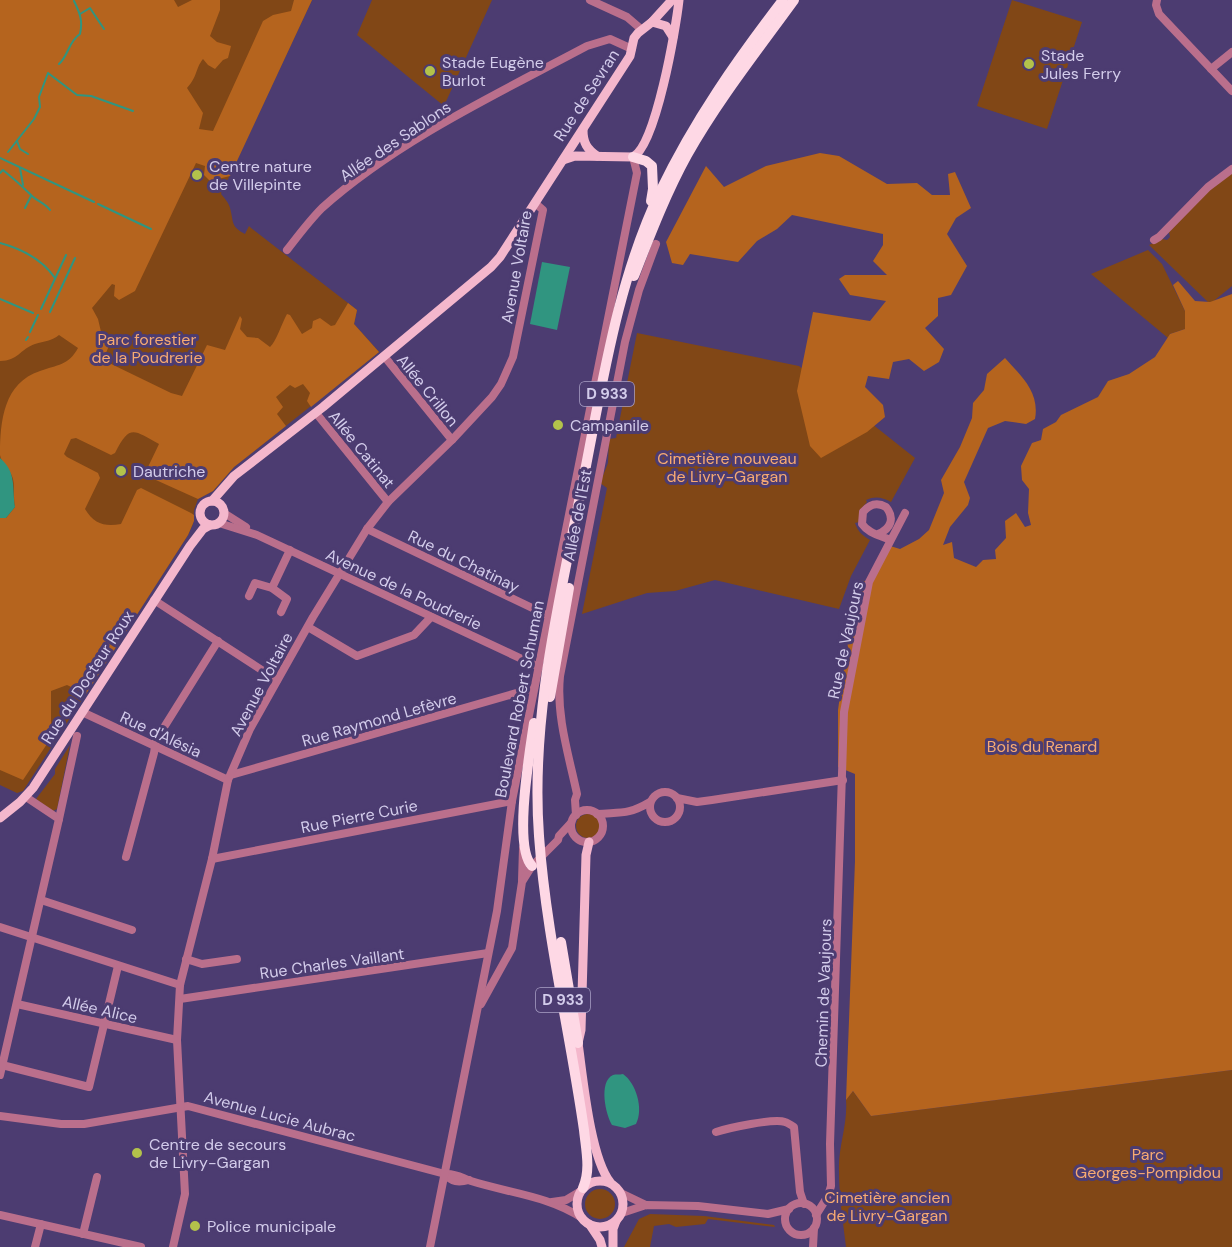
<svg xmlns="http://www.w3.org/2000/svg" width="1232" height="1247" font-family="'DM Sans',sans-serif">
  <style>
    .green { fill: #814716 }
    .forest { fill: #b5641e }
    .water { fill: #309580 }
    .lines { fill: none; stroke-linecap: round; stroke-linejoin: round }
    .stream { stroke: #309580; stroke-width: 2 }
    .minor { stroke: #ba6f8c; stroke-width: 8 }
    .major { stroke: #f4b7cc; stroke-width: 9 }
    .highway { stroke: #fed8e5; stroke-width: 10 }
    .poi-dot { fill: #b3c24b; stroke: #4c3c71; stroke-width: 2 }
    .labels { text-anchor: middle; stroke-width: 6; stroke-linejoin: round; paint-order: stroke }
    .shield { fill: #4c3c71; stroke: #aaa1c6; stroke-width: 1.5 }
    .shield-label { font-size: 15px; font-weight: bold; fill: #d3cceb }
    .poi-label { font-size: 16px; fill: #d3cceb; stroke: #4c3c71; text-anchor: start }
    .street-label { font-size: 16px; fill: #d3cceb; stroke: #4c3c71 }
    .park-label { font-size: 16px; fill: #f7aa72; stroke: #4c3c71 }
  </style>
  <rect width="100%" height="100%" fill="#4c3c71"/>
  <g class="green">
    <path d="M0,0H312L221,194C225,199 229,203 230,208C234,222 230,226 245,234L249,226L251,228L357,310L354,324L379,352L234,467L213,491L198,499L194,510L193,524L188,535L23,791L17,793L0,785Z"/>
    <path d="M372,0H492L444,106L357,35Z"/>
    <path d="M1012,0L1082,22L1047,129L977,106Z"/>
    <path d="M1232,172V286L1210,304L1149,245L1162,239L1167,240L1170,237L1169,232L1206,193Z"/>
    <path d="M1148,250L1162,264L1185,311V329L1170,334L1168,338L1091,274Z"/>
    <path d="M637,333L799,366L915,458L891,502C882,497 875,496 866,500L867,502L859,511V522L855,523C858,532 862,535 870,540L851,576L839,609L715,580L675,591L647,593L582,614L607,488L600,483L608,463L609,439L616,438Z"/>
    <path d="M70,745L57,809L53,811L36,799L55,774V769Z"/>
    <circle cx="588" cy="826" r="12"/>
    <path d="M1232,1070V1247H846C843,1222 839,1196 839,1171C838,1147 848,1124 846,1100L853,1091L871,1116Z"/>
    <circle cx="600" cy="1204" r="15"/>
    <path d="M650,1214L704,1216L774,1225L775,1227L708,1219L705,1224L676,1227L669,1224L654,1226L650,1247H624L639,1219Z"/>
  </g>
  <g class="forest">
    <path d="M0,0H174L178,7L192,0H220V10L210,36L217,42L231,46L228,58L223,60L215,69L208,65L203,59C195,69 198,76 187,88L203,113L199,129L213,131L263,21L273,15L291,11L294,0H312L230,176L210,181L204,175L205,166L196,163L135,291L119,300L114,296L115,285L112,284L92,308L98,319L102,336L111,341L103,360L171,393L182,396L207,345L225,350L240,316L242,319L240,329L247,337L258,338L270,347C276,342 282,323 287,314L290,315L302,334L312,328L313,321L320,318L331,326L335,325L348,303L357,310L354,324L379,352L311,407L307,401L310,393L303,384L295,388L290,385L276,397L283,407L277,414L286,426L234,467L213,491L198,499L147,476L148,467L159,444C133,430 130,424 115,453L111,455L76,438L71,439L64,454L67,457L98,473L100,478L85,509C94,524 105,527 121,524L137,490L141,488L191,513L194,515V521L188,535L86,694L67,685L51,691V738L23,780L0,770V518H6L15,507C13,497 15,488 13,479C11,470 1,463 0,455C0,420 4,383 40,371C57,365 69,365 78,348L59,335C52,341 44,341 35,344C20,349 18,361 0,361Z"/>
    <path d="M820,153L839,156L887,184L917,183L932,195H950L948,174L955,172L971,208L956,218L947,234L967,266L951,295L938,298V316L925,328L944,349L939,362L924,371L909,359L893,362L889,379L868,376L865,387L883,405L885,417L867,432L821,458L810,446L797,391L813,312L870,321L886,301L850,295L839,279L845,275H887L873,261L883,245V234L792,215L777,229L757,241L738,262L690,254L683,265L672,263L666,242L706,166L724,187L766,166Z"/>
    <path d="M1178,281L1195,301L1210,302L1232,294V1070L871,1116L853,1091L846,1100L855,861V774L838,767V710L843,674L848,647L845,633L848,605L864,612L866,596L855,586L859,580L869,582L887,545L900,549L919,539L929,530L944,493L941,480L960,447L972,418L973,403L984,390L987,374L1005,358C1021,376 1040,392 1035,419L1026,424L1005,421L988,428L964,482L970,498L968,505L950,527L943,545L952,542L954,558L976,567L983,560L996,559L995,550L1006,538L1005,521L1016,513L1025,527L1031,525L1028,513L1029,489L1022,480L1021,466L1032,443L1041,440L1043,429L1056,422L1061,415L1098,397L1108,381L1129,374L1155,357L1170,334L1185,329V311L1173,285Z"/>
  </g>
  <g class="water">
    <path d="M542,262L570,267L557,330L530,324Z"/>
    <path d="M0,458C17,472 12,489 15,507L6,518H0Z"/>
    <path d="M623,1074C636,1083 644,1109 636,1124L625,1128L612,1125C606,1115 598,1082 613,1075C616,1074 619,1075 623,1074Z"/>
  </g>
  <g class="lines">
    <g class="stream">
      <path d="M80,14L90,8L104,29"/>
      <path d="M59,64C69,55 68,42 80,34C83,21 80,13 74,1"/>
      <path d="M17,141L20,149L28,154"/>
      <path d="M8,152L34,119L40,107L39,97L48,73L77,95L91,96L133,111"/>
      <path d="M0,158L94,202"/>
      <path d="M20,168L23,185"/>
      <path d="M0,173L3,170C13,178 21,185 30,194C36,201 45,203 50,210"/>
      <path d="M98,204L151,229"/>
      <path d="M25,208L31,196"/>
      <path d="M0,243C22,249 42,259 55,278"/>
      <path d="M0,299L33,313"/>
      <path d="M41,309L66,255"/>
      <path d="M50,312L75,258"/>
      <path d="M30,332L38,315"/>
      <path d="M26,340L28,337"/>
    </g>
    <g class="minor">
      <path d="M590,0L627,17L641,29"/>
      <path d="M1157,0L1156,5L1159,14L1232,91"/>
      <path d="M1211,69L1232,52"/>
      <path d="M1154,240L1159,237L1208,187L1232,169"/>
      <path d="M287,250C298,236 309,221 322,208C398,140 497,94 587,46L610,39L632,49"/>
      <path d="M384,356L452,440"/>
      <path d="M316,413L388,502"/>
      <path d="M224,513L246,527"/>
      <path d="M219,523L257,535L539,667"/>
      <path d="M367,529L549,616"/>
      <path d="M878,534C891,529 895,518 886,507C877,502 870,504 863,512L862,524C869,534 880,535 890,540"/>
      <path d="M272,588L290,550"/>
      <path d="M249,596L255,583L272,588L287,599L281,612"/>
      <path d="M154,600L277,680"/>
      <path d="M308,627L357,656L414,635L431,617"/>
      <path d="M82,712L228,780"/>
      <path d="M231,775L534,688"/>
      <circle cx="665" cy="807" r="15"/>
      <path d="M677,798L697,802L712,800L843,780"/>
      <circle cx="587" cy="826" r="16"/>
      <path d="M597,814C621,812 628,815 650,802"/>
      <path d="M576,815L575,800L577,794C569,756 556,716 560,676L625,342L639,290L656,244"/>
      <path d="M59,819L77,736"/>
      <path d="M126,857L154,753L156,740L218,641"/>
      <path d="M212,859L512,801"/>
      <path d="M522,880L523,848"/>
      <path d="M41,900L132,930"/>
      <path d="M0,927L180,985"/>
      <path d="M186,959L202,964L237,959"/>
      <path d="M180,999L488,953"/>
      <path d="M17,1004L177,1040"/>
      <path d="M481,1004L512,948L522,882L532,866L558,840L559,836L571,823"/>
      <path d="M2,1065L89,1087L118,966"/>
      <path d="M0,1075L59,819L26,797"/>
      <path d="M0,1116L61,1124H84L188,1106L445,1174C456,1173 462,1178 471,1181C509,1193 549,1196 582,1218"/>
      <path d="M716,1132C728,1128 774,1118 785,1122C788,1123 791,1125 794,1127L800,1192L804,1204"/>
      <path d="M445,1174C452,1182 458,1183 469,1180"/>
      <path d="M621,1193L646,1205"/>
      <path d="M552,1202L566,1200L581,1191"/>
      <circle cx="801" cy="1219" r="16"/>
      <path d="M622,1213L646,1205L698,1206L768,1214L789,1209"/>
      <path d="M0,1215L141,1247"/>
      <path d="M816,1215L828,1196L831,1186L830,1144L844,712L869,582L905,513"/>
      <path d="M83,1234L97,1177"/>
      <path d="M35,1247L41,1224"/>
      <path d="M173,1247L185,1194L177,1040L180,985L212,859L228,780L250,729L313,617L367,529L388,502L452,440L492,397L501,384L513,357L543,210L535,203"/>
      <path d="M430,1247L497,911L512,801L637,173L633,157"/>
      <path d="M813,1247L814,1228"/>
    </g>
    <g class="major">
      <path d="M652,22L666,26L673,37"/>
      <path d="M583,130C583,143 587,149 597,156"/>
      <path d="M563,160L575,156L633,157C656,145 676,28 679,0"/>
      <path d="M212,501L234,476L323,407L491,267L500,257L630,56L634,38L638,33L652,22L672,0"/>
      <circle cx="212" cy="513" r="12"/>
      <path d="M0,818L20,802L33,788L190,546L203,529L210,525"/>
      <path d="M589,842L586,855L581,1030L578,1043C583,1078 590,1156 610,1182"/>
      <circle cx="600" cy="1204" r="23"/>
      <path d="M590,1225L600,1240L602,1247"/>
      <path d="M613,1247V1229L616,1221"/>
    </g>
    <g class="highway">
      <path d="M633,157L646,161L652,166L653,189L651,201"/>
      <path d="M634,276C650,235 666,193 687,155C718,100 757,51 794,0"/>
      <path d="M550,697L569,588"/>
      <path d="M532,866C513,847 530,751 534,723"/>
      <path d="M561,942L578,1043"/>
      <path d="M583,1188C591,1170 586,1150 584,1130C570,1032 546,934 539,836C530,714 561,595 584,476C603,380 618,279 661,190C694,121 737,60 783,0"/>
    </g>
  </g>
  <g class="poi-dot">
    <circle cx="1029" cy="64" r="6"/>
    <circle cx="430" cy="71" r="6"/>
    <circle cx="197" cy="175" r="6"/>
    <circle cx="558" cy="425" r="6"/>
    <circle cx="121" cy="471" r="6"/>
    <circle cx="137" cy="1153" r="6"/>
    <circle cx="195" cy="1226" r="6"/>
  </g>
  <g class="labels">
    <g class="shield">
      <rect x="580" y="382" width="54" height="24" rx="4.5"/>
      <rect x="536" y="988" width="54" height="24" rx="4.5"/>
    </g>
    <g class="shield-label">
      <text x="607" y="399">D 933</text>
      <text x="563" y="1005">D 933</text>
    </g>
    <g class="poi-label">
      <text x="1041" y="61">Stade<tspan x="1041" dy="18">Jules Ferry</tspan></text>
      <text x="442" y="68">Stade Eugène<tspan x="442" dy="18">Burlot</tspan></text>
      <text x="209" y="172">Centre nature<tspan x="209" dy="18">de Villepinte</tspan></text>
      <text x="570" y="431">Campanile</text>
      <text x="133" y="477">Dautriche</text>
      <text x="149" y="1150">Centre de secours<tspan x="149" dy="18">de Livry-Gargan</tspan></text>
      <text x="207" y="1232">Police municipale</text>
    </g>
    <g class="street-label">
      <text transform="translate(586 95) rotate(-57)" y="6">Rue de Sevran</text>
      <text transform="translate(395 141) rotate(-34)" y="6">Allée des Sablons</text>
      <text transform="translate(516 267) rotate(-80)" y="6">Avenue Voltaire</text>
      <text transform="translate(428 390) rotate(51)" y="6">Allée Crillon</text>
      <text transform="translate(362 449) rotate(51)" y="6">Allée Catinat</text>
      <text transform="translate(577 515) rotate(-79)" y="6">Allée de l'Est</text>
      <text transform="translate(464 561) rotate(26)" y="6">Rue du Chatinay</text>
      <text transform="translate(404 589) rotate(25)" y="6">Avenue de la Poudrerie</text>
      <text transform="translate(845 640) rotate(-78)" y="6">Rue de Vaujours</text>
      <text transform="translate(87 677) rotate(-57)" y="6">Rue du Docteur Roux</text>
      <text transform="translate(261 684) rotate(-62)" y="6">Avenue Voltaire</text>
      <text transform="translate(519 699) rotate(-79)" y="6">Boulevard Robert Schuman</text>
      <text transform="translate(379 719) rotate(-16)" y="6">Rue Raymond Lefèvre</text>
      <text transform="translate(161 734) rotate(25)" y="6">Rue d'Alésia</text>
      <text transform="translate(359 816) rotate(-11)" y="6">Rue Pierre Curie</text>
      <text transform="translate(332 963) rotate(-8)" y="6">Rue Charles Vaillant</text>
      <text transform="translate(823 993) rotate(-88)" y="6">Chemin de Vaujours</text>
      <text transform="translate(100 1009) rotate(13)" y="6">Allée Alice</text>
      <text transform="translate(280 1116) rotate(15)" y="6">Avenue Lucie Aubrac</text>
    </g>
    <g class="park-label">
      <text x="147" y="345">Parc forestier<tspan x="147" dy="18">de la Poudrerie</tspan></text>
      <text x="727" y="464">Cimetière nouveau<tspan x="727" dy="18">de Livry-Gargan</tspan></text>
      <text x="1042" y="752">Bois du Renard</text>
      <text x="1148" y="1160">Parc<tspan x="1148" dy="18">Georges-Pompidou</tspan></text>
      <text x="887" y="1203">Cimetière ancien<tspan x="887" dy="18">de Livry-Gargan</tspan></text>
    </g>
  </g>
</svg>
